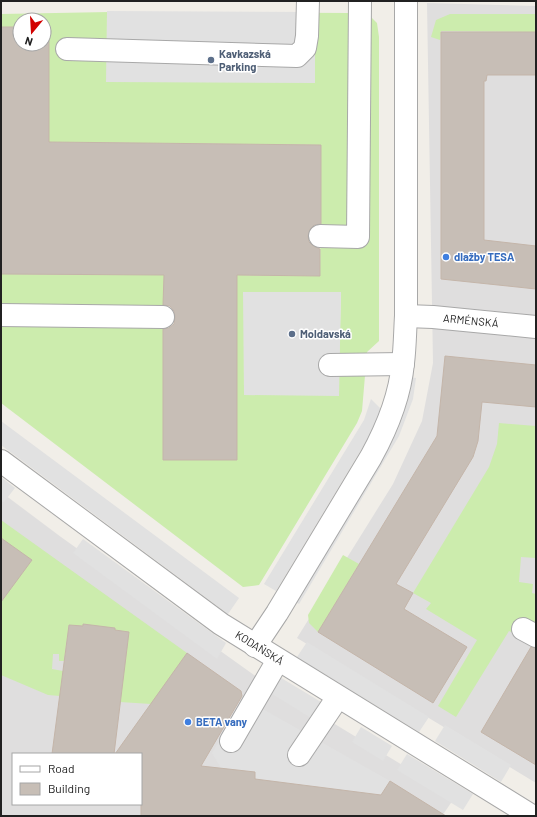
<svg xmlns="http://www.w3.org/2000/svg" width="537" height="817" font-family="Barlow,sans-serif">
  <style>
    .residential { fill: #dfdede; fill-rule: evenodd }
    .grass { fill: #ccecad; fill-rule: evenodd }
    .parking { fill: #e1e1e1 }
    .building { fill: #c7beb6; stroke: #c4b5a9 }
    .lines { fill: none; stroke-linecap: round; stroke-linejoin: round }
    .minor-casing { stroke: #a8a8a8; stroke-width: 24 }
    .minor { stroke: #fff; stroke-width: 22 }
    .service-dot { fill: #5c6f8a; stroke: #fff; stroke-width: 1.5 }
    .shop-dot { fill: #3f7fe0; stroke: #fff; stroke-width: 1.5 }
    .labels { text-anchor: middle; stroke-width: 3; stroke-linejoin: round; paint-order: stroke }
    .service-label { font-size: 11px; font-weight: bold; fill: #4e5e75; stroke: #fff; text-anchor: start }
    .shop-label { font-size: 11px; font-weight: bold; fill: #366cbe; stroke: #fff; text-anchor: start }
    .street-label { font-size: 11px; fill: #212121; stroke: #fff }
  </style>
  <rect width="100%" height="100%" fill="#f1eee8"/>
  <g class="residential">
    <path d="M427,3L536,6V783L297,638L393,484L422,421L433,363Z"/>
    <path d="M1,492L61,537L254,675L455,797L442,816H1ZM13,754H141V804H13Z"/>
  </g>
  <g class="grass">
    <path d="M110,12L349,13L368,14L377,23L379,37V341L367,352L362,411L357,423L259,585L243,587L1,403V274L164,275L163,460H237V275L320,276L321,145L49,142V28H44V20H20V27H1V14ZM243,292H341L339,365Z"/>
    <path d="M450,14H536V32L441,31L440,40L431,37L436,20Z"/>
    <path d="M499,423L536,426V558L521,557L519,582L533,584L532,593L536,594V644L509,631L456,717L438,706L477,640L426,609L431,603L413,593L489,467L497,444Z"/>
    <path d="M1,520L187,653L151,704L120,702L129,632L115,630L114,628L83,624V626L69,625L64,661H59V654H53L52,669L63,671L60,696L48,695L1,675V602L31,560L1,538Z"/>
    <path d="M343,555L359,564L318,632L309,623L308,615Z"/>
  </g>
  <g class="parking">
    <path d="M107,11L315,12V83L106,82Z"/>
    <path d="M243,292H341L339,396L244,395Z"/>
    <path d="M409,377L416,378L413,399L399,436L299,604L292,600Z"/>
    <path d="M371,399L382,410L375,426L367,440L276,591L264,584L364,420Z"/>
    <path d="M1,421L239,598L228,614L1,445Z"/>
    <path d="M1,477L15,488L4,502L1,501Z"/>
    <path d="M83,539L226,643L217,659L73,553Z"/>
    <path d="M307,642L429,717L419,732L297,657Z"/>
    <path d="M273,673L321,702L311,718L264,689Z"/>
    <path d="M245,699L390,781L379,800L255,779V772L221,768L212,753Z"/>
    <path d="M445,725L511,765L501,782L435,741Z"/>
    <path d="M361,727L392,746L383,761L352,742Z"/>
    <path d="M407,754L473,794L463,810L397,770Z"/>
  </g>
  <g class="building">
    <path d="M1,27H20V44H44V28H49V142L321,145V224L314,225L310,229L308,236L309,242L313,246L320,249V276L237,275V460H163V329L169,328L174,324L175,317L174,311L170,306L163,305L164,275L1,274Z"/>
    <path d="M441,32H536V75H487L486,81H484V240L536,246V289L441,279Z"/>
    <path d="M445,356L536,365V407L482,402L478,441L473,457L396,584L413,593L404,609L467,647L433,703L318,632L437,436Z"/>
    <path d="M1,538L32,560L1,602Z"/>
    <path d="M83,624L115,628V630L129,632L114,754H52L69,625L83,626Z"/>
    <path d="M531,647L536,648V765L481,732Z"/>
    <path d="M187,653L241,691L242,696L201,766L255,772V779L381,795L390,781L446,816H141V754H115Z"/>
  </g>
  <g class="lines">
    <defs>
      <g id="minor">
        <path d="M67,49L297,56L305,48L307,36L308,1"/>
        <path d="M320,236L358,237L360,1"/>
        <path d="M1,315L163,317"/>
        <path id="s1" d="M406,316L433,317L536,327"/>
        <path d="M330,365L403,364"/>
        <path id="s2" d="M1,461L221,624L532,816"/>
        <path d="M523,629L536,636"/>
        <path d="M255,646L277,613L371,457C387,428 400,396 403,363C405,347 405,332 406,316V1"/>
        <path d="M231,741L278,660"/>
        <path d="M299,755L338,697"/>
      </g>
    </defs>
    <use href="#minor" class="minor-casing"/>
    <use href="#minor" class="minor"/>
  </g>
  <g class="service-dot">
    <circle cx="211" cy="60" r="4"/>
    <circle cx="292" cy="334" r="4"/>
  </g>
  <g class="shop-dot">
    <circle cx="446" cy="257" r="4"/>
    <circle cx="188" cy="722" r="4"/>
  </g>
  <g class="labels">
    <g class="service-label">
      <text x="219" y="58">Kavkazská<tspan x="219" dy="13">Parking</tspan></text>
      <text x="300" y="338">Moldavská</text>
    </g>
    <g class="shop-label">
      <text x="454" y="261">dlažby TESA</text>
      <text x="196" y="726">BETA vany</text>
    </g>
    <g class="street-label">
      <text dy="4" stroke="none"><textPath href="#s1" startOffset="65">ARMÉNSKÁ</textPath></text>
      <text dy="4" stroke="none"><textPath href="#s2" startOffset="319">KODAŇSKÁ</textPath></text>
    </g>
  </g>
  <rect width="537" height="817" fill="none" stroke="#212121" stroke-width="4"/>
  <rect x="12" y="753" width="130" height="52" fill="#ffffff" stroke="#a6a6a6"/>
  <rect x="20" y="766" width="20" height="6" fill="#ffffff" stroke="#a6a6a6"/>
  <text x="48" y="773" font-size="12" fill="#212121">Road</text>
  <rect x="20" y="783" width="20" height="12" fill="#c7beb6" stroke="#a6a6a6"/>
  <text x="48" y="793" font-size="12" fill="#212121">Building</text>
  <g transform="translate(32 32) rotate(198)"><circle r="19" fill="#ffffff" stroke="#a6a6a6"/>
  <path d="M0-3L7 15L0 10L-7 15Z" fill="#d20100"/>
  <text y="-6" font-size="11" font-weight="bold" text-anchor="middle" fill="#212121">N</text>
  </g>
</svg>
